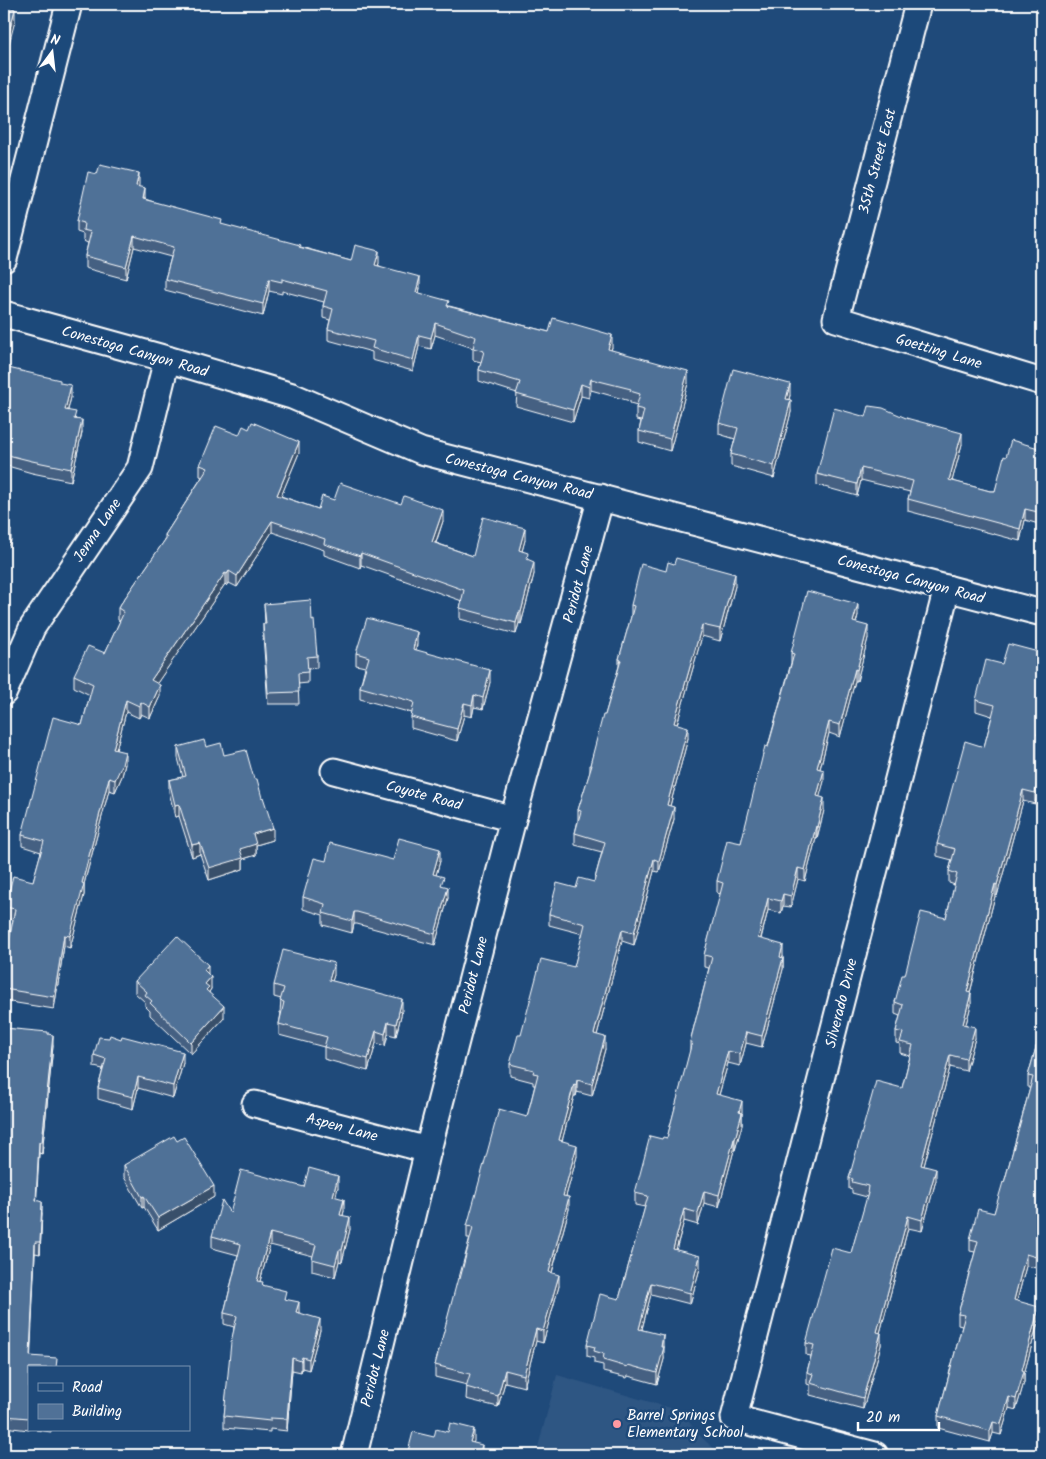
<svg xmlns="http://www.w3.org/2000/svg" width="1046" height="1459" font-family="Kalam,sans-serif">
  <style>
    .built { fill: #2e5683 }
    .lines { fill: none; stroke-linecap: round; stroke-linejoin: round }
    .street-casing { stroke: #fff; stroke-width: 29 }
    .street { stroke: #1f4a7a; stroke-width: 25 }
    .wall { fill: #456182; stroke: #fff }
    .shaded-wall { fill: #384f6a; stroke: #fff }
    .building { fill: #507197; stroke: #fff }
    .poi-dot { fill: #ff9aa2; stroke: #1f4a7a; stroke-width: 2 }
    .labels { text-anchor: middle; stroke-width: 5; stroke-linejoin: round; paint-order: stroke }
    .street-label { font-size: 15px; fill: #fff; stroke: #1f4a7a }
    .poi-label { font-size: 15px; fill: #fff; stroke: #1f4a7a; text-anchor: start }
  </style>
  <rect width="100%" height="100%" fill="#1f4a7a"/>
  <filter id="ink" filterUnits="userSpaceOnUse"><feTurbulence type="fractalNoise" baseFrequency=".02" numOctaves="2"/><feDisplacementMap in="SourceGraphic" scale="10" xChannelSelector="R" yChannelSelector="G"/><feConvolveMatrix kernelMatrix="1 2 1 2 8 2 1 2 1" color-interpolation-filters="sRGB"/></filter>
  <g filter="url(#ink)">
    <path class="built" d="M557,1375L681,1411L700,1436L721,1455H536Z"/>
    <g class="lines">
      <defs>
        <g id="street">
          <path d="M918,4L836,319L1042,382"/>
          <path d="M4,259L69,4"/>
          <path d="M4,314L167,359L292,396L421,451L1042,613"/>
          <path d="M4,692L32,628L140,468L167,359"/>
          <path d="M334,771L513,819"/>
          <path d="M255,1104L428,1150"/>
          <path d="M354,1455L428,1150L513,819L601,497"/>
          <path d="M875,1455L734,1418L947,588"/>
        </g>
      </defs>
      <use href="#street" class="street-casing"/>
      <use href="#street" class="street"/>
    </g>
    <g class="wall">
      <path d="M97,174L139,185L138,186L145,199L222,225L351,261L379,263L378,265L420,288L419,293L449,306L549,332L612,347L611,350L688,383L670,451L639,442V431L641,421L636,420V408L637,405L630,403V401L591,390L589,398L581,396L573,422L516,406L517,393L479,381V370L481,362L473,360V348L435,335L431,349L419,346L413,371L372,360V352L328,340V329L330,320L323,318V306L324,302L282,291V294L269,291L263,316L165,290V279L171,257L134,247L126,279L85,268V256L88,243L83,241V234L77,232V221Z"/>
      <path d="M4,367L60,383L71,397L68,410L76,419L82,432L71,481L32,473L4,465Z"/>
      <path d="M790,395L789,400L791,412L774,478L731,466V454L735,439L719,434V423Z"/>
      <path d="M866,417L906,418L962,444L952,481L990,491H995L1006,457L1042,449V525L1025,520L1020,541L908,511V499L910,492L861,480L857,496L817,485V474Z"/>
      <path d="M239,435L299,453L281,496L318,509L334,500L443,521L436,543L473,556L525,540L522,551L528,560L534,574L521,624L519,623L516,634L460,619V608L462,601L361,565L360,568L324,555V550L272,532L237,587L229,583L227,586L225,584L157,683L160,696L150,718L141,714L139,718L126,712L116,750L125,764L122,776L115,792L109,790L84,884V895L70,948L64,946L54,1009L4,1001V940L9,941L13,920L5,918V907L33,881L41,852L22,846V835L82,725L90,695L74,687V675L105,653L120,621L118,620V608L165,540V535L202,477L200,476V465Z"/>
      <path d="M666,571L735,586L720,641L702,636L677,724L688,738L670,806L674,819L659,872L654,871L634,945L622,941L597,1035L605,1049L592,1096L577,1092L576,1096H574L562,1141L577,1156L566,1196L569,1209L552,1273L559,1286L543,1343L536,1341L524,1387L505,1382L498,1407L466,1399L467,1385L435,1377V1365L470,1238H467V1226L527,1117L535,1085H533V1082L510,1076V1064L521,1035L574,967L583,934L549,925V914L576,888L594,882L602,852L575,845V833L578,820V810L590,772V765L605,715L619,666V659L631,617V605Z"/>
      <path d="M264,604L312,621L317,656V668L308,669V683L298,684L299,704H268L263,635V624H265Z"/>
      <path d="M858,615L856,623L868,638L857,681H855L840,737L829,733L820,769L824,781L819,797L824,810L817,838H816L805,881L798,879L791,907L783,906L781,913L768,910L761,939L783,956V969L762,1047L746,1043L740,1066L728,1063L719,1095L742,1113V1125L735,1150H734L719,1207L704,1203L698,1225L684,1221L676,1250L700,1268L690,1304L651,1294L642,1329L663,1347L664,1359L657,1384L628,1376L627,1378L603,1372V1365L594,1363V1358L587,1356V1345L619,1299L645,1207L635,1205V1193L662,1139L667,1138L690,1052V1042L709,968L704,967V955L721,894L717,893V881L741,843L791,663V653Z"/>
      <path d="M417,644L416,650L490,682L483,709L474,707L472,717L464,715L457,741L411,728V717L412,713L360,699V687L365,667L356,665V653Z"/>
      <path d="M1042,653V725L1039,736L1042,737V776L1035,804L1023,801L997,896H995L970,993L971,1005L966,1024L975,1038L966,1071L950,1067L924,1166L936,1180L922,1231L908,1228L880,1333L881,1345L863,1409L810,1395V1385L807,1384V1372L811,1356L806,1355V1343L851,1253L867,1199V1197L852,1193V1190L849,1189V1178L902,1088L910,1056L900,1053V1044L896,1043V1031L900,1016L895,1014V1002L905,975L946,918L955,885L949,883V871L952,860L937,856V844L984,747L992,716L976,711V700L1002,664Z"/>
      <path d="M178,747H206L224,755L254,779L273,840L256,845V855L243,859V869L209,880L200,854L192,857L179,816L175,817L169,792V780L183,777L178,758Z"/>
      <path d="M393,860L440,861L436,875L448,898L435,945L357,924H354L352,933L323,925V915L303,909V897L326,861Z"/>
      <path d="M208,974L211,989L209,992V993L224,1018L191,1054L150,1015V1011L145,1006V1002L135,993V981Z"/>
      <path d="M334,975L332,981L402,1011L396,1036L388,1034L385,1046L376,1043L368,1071L324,1059V1047L279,1035V1024L281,1013H280L281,999L274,997V985Z"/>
      <path d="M1042,1026V1246L1036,1268L1026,1266L1017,1301L1039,1318L1024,1374V1382L1016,1410L1009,1408L1001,1435L993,1433L990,1442L938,1428V1416L962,1326L958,1325V1314L975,1252L970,1251V1239L994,1213L1004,1183L1030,1088H1028V1076Z"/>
      <path d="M4,1028L48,1034L53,1046L42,1154L39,1153L36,1200L42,1213L40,1254L35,1253L30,1356L57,1368H29V1430L4,1427Z"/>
      <path d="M121,1039L183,1063L173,1098L138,1088L133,1109L98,1099V1088L103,1069L94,1067V1055Z"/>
      <path d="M124,1165L214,1197L158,1230L144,1207L142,1208L124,1177Z"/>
      <path d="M304,1187H338L335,1197L344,1211L343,1215L350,1229L342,1262L339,1261L335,1277L312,1271V1259L313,1256L270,1245L260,1281L263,1285L286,1299L299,1313L320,1330L309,1370L302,1368L301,1372L292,1370L287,1431L270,1429V1432L224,1428V1416L234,1327L224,1324V1313L238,1255L212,1248V1236L230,1213Z"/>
      <path d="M36,1430H51V1432Z"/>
    </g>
    <g class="shaded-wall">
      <path d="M15,9V21L4,63V52Z"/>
      <path d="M139,173V185L136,197V186Z"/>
      <path d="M145,188V199H143Z"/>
      <path d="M134,236V247L126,279V267Z"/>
      <path d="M379,251V263L375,276V265Z"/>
      <path d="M420,277V288L416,304V292Z"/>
      <path d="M269,279V291L263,316V304Z"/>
      <path d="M435,323V335L431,349V338Z"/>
      <path d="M419,335V346L413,371V360Z"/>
      <path d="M612,335V347L608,361V349Z"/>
      <path d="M688,371V383L670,451V439Z"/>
      <path d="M591,379V390L589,398V387Z"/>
      <path d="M581,384V396L573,422V410Z"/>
      <path d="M790,384V395L786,411V399Z"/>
      <path d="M71,385V397L65,421V410Z"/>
      <path d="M791,400V412L774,478V466Z"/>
      <path d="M82,420V432L71,481V469Z"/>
      <path d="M962,433V444L949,492V480Z"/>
      <path d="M299,442V453L277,506V495Z"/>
      <path d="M861,468V480L857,496V484Z"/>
      <path d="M1025,509V520L1020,541V529Z"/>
      <path d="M443,510V521L432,553V542Z"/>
      <path d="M272,521V532L237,587V576Z"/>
      <path d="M525,528V540L519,562V550Z"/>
      <path d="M11,530V541L4,552V541Z"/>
      <path d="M361,553V565L360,568V556Z"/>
      <path d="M534,562V574L521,624V612Z"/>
      <path d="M229,571V583L227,586V574Z"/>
      <path d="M225,573V584L151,692V680Z"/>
      <path d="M735,574V586L720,641V629Z"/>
      <path d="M858,604V615L853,634V622Z"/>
      <path d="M519,612V623L516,634V623Z"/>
      <path d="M702,625V636L674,735V723Z"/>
      <path d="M868,626V638L857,681V670Z"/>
      <path d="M417,632V644L413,661V649Z"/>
      <path d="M855,669V681L840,737V725Z"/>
      <path d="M490,670V682L483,709V698Z"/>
      <path d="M160,685V696L150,718V707Z"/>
      <path d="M474,695V707L472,717V705Z"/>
      <path d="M126,700V712L113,761V749Z"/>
      <path d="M141,702V714L139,718V706Z"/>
      <path d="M464,703V715L457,741V729Z"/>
      <path d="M1042,714V725L1037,747V735Z"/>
      <path d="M829,722V733L817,780V768Z"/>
      <path d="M688,727V738L667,817V805Z"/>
      <path d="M125,752V764L122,776L115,792V780Z"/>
      <path d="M1042,764V776L1035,804V793Z"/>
      <path d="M824,770V781L817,807V796Z"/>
      <path d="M109,778V790L84,884V895L70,948V936L82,883Z"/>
      <path d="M1023,790V801L997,896V885Z"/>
      <path d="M824,798V810L817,838V827Z"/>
      <path d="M179,804V816L175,817V805Z"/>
      <path d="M674,807V819L659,872V861Z"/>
      <path d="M816,826V838L805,881V870Z"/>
      <path d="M273,828V840L256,845V855L243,859V869L209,880V868L240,849L253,834Z"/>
      <path d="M200,843V854L192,857V845Z"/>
      <path d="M440,849V861L433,885V874Z"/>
      <path d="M654,859V871L634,945V933Z"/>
      <path d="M798,868V879L791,907V896Z"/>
      <path d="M995,884V896L967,1004V992Z"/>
      <path d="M448,887V898L435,945V934Z"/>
      <path d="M783,894V906L781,913V901Z"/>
      <path d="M768,898V910L758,949V938Z"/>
      <path d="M354,912V924L352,933V921Z"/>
      <path d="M622,930V941L594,1046V1034Z"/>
      <path d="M64,935V946L54,1009V997Z"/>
      <path d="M783,945V956L780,968V957Z"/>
      <path d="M783,958V969L762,1047V1036Z"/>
      <path d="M334,963V975L329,991V980Z"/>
      <path d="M208,965V977L204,970Z"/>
      <path d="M211,977V989L209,992V999L206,1002L205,984Z"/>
      <path d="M971,993V1005L963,1035V1024Z"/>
      <path d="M402,999V1011L396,1036V1024Z"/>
      <path d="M224,1006V1018L191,1054V1043Z"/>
      <path d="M388,1022V1034L385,1046V1034Z"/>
      <path d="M975,1027V1038L966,1071V1059Z"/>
      <path d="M376,1031V1043L368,1071V1059Z"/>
      <path d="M746,1032V1043L740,1066V1054Z"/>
      <path d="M53,1035V1046L42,1154V1142Z"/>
      <path d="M605,1037V1049L592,1096V1084Z"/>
      <path d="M728,1051V1063L716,1105V1094Z"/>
      <path d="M183,1052V1063L173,1098V1086Z"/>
      <path d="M950,1055V1067L921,1177V1165Z"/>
      <path d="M138,1077V1088L133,1109V1097Z"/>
      <path d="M577,1080V1092L576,1096V1085Z"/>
      <path d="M574,1084V1096L559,1152V1140Z"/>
      <path d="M742,1101V1112L739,1124V1112Z"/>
      <path d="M742,1113V1125L735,1150V1139Z"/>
      <path d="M734,1139V1150L719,1207V1195Z"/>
      <path d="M39,1142V1153L36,1212V1200Z"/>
      <path d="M577,1145V1156L563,1207V1196Z"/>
      <path d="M936,1169V1180L922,1231V1220Z"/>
      <path d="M338,1176V1187L333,1208V1196Z"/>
      <path d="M214,1186V1197L158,1230V1218Z"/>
      <path d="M704,1191V1203L698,1225V1213Z"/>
      <path d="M144,1196V1207L142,1208V1197Z"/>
      <path d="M569,1197V1209L549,1283V1272Z"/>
      <path d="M344,1199V1211L340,1226V1215Z"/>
      <path d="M42,1202V1213L40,1254V1242Z"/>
      <path d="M684,1209V1221L673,1260V1249Z"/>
      <path d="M908,1216V1228L877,1344V1332Z"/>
      <path d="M350,1217V1229L342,1262V1250Z"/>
      <path d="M270,1233V1245L257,1292V1281Z"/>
      <path d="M1042,1235V1246L1036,1268V1257Z"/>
      <path d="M35,1242V1253L30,1368V1356Z"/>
      <path d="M339,1250V1261L335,1277V1265Z"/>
      <path d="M1026,1254V1266L1014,1312V1300Z"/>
      <path d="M700,1256V1268L690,1304V1293Z"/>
      <path d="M559,1275V1286L543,1343V1331Z"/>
      <path d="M651,1283V1294L639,1340V1329Z"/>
      <path d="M299,1302V1314L296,1312Z"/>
      <path d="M1039,1307V1318L1024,1374V1382L1016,1410V1399L1022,1370Z"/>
      <path d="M320,1319V1330L309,1370V1359Z"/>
      <path d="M536,1329V1341L524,1387V1375Z"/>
      <path d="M881,1333V1345L863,1409V1398Z"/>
      <path d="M663,1335V1347L662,1354L664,1347V1359L657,1384V1373Z"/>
      <path d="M302,1357V1368L301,1372V1361Z"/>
      <path d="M292,1358V1370L287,1431V1419Z"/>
      <path d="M505,1370V1382L498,1407V1396Z"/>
      <path d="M1009,1397V1408L1001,1435V1424Z"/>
      <path d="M993,1422V1433L990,1442V1431Z"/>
      <path d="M474,1429V1441L470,1454V1442Z"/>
      <path d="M482,1445V1455H479Z"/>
    </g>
    <g class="building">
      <path d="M4,6L15,9L4,52Z"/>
      <path d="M100,164L139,173L136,186L145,188L143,199L222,220L221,224L300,245L299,247L351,261L355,245L379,251L375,265L420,277L416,292L449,301L447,306L549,332L553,318L612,335L608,349L688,371L670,439L639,431L644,410L636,408L640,394L630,391L631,389L591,379L589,387L581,384L573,410L516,394L520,382L479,370L484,351L473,348L476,337L435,323L431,338L419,335L413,360L372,348L374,341L328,329L333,309L323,306L327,291L282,279V282L269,279L263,304L165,279L174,247L134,236L126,267L85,256L91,232L83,230L84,223L77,221L88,172L97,174Z"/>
      <path d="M4,367L60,380V383L71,385L65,410L76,412L74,419L82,420L71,469L32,461L4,454Z"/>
      <path d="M733,369L790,384L786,399L791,400L774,466L731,454L738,428L719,423Z"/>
      <path d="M869,406L883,408L906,418L962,433L949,480L990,491H995L1004,456L1006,457L1011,440L1042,449V513L1025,509L1020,529L908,499L913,481L861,468L857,484L817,474L834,408L866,417Z"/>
      <path d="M252,422L299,442L277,495L318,509L322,496L334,500L340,483L401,504L404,496L443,510L432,542L473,556L483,517L525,528L519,550L528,553L527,559L534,562L521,612H519L516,623L460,608L464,590L361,553L360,556L324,544L325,539L272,521L237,576L229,571L227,574L225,573L151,680L160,685L150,707L141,702L139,706L126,700L113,749L125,752L122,765L115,780L109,778L82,883L84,884L70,936L64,935L54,997L4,989V940L9,941L15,909L5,907L13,876L33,881L44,841L22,835L53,717L82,725L93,684L74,675L88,646L105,653L124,612L118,608L167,537L165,535L208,468L200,465L216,426L239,435L243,426L249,429Z"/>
      <path d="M4,525L11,530L4,541Z"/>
      <path d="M676,558L735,574L720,629L702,625L674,723L688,727L667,805L674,807L659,861L654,859L634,933L622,930L594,1034L605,1037L592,1084L577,1080L576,1085L574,1084L559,1140L577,1145L563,1196L569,1197L549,1272L559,1275L543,1331L536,1329L524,1375L505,1370L498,1396L466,1387L470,1374L435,1365L458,1278L460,1279L473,1227L467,1226L499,1109L527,1117L538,1074L533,1073L534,1070L510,1064L518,1035H521L541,959L574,967L585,924L549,914L557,883L576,888L579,878L594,882L605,842L575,833L581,811L578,810L592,765H590L603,715H605L621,660L619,659L634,606L631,605L641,564L666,571L668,562L674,564Z"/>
      <path d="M807,591L858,604L853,622L868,626L857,670L855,669L840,725L829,722L817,768L824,770L817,796L824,798L817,827L816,826L805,870L798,868L791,896L783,894L781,901L768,898L758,938L783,945L780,957L783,958L762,1036L746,1032L740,1054L728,1051L716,1094L742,1101L739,1112L742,1113L735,1139H734L719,1195L704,1191L698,1213L684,1209L673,1249L700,1256L690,1293L651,1283L639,1329L663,1335L661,1347H664L657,1373L628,1365L627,1367L603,1360L604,1354L594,1351L595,1347L587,1345L600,1294L619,1299L648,1196L635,1193L650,1136L662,1139L663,1137L667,1138L692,1042H690L712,957L704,955L723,883L717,881L727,840L741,843L765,746L768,747L794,654L791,653Z"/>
      <path d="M311,600L312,621L314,620L317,656L307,657L308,672L298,673L299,692L268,693L263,624H266L264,604Z"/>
      <path d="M367,618L417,632L413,649L490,670L483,698L474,695L472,705L464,703L457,729L411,717L414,702L360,687L369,657L356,653Z"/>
      <path d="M1008,644L1042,653V714L1037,735L1042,737V764L1035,793L1023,790L997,885L995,884L967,992L971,993L963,1024L975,1027L966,1059L950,1055L921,1165L936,1169L922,1220L908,1216L877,1332L881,1333L863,1398L810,1383L813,1374L807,1372L814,1345L806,1343L832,1248L851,1253L868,1193H867L868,1186L852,1182L853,1179L849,1178L876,1081L902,1088L913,1045L900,1042L903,1033L896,1031L903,1005L895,1002L902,975H905L921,912L946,918L957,874L949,871L955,849L937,844L965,741L984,747L995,705L976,700L986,660L1002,664Z"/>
      <path d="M204,740L206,747L221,743L224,755L246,750L254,779H257L262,798L263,797L273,828L253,834L256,844L240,849L243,858L209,868L200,843L192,845L179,804L175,805L169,780L186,776L178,747Z"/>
      <path d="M399,838L440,849L433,874L444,877L441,885L448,887L435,934L357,912H354L352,921L323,913L325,904L303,897L314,858L326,861L330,843L393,860Z"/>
      <path d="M177,936L208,965L204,970L211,977L205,984L209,987L206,990L224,1006L191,1043L150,1003L152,1001L145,995L147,992L135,981Z"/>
      <path d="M283,950L334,963L329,980L402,999L396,1024L388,1022L385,1034L376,1031L368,1059L324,1047L327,1037L279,1024L284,1002L280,1001L284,988L274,985Z"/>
      <path d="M1042,1026V1235L1036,1257L1026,1254L1014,1300L1039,1307L1022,1370L1024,1371L1016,1399L1009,1397L1001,1424L993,1422L990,1431L938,1416L965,1315L958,1314L978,1241L970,1239L978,1209L994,1213L1003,1182L1004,1183L1033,1077L1028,1076Z"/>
      <path d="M4,1028L48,1032V1034L53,1035L42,1142H39L36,1200L42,1202L40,1242H35L30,1356L57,1358L56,1368H29V1418L4,1416Z"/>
      <path d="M110,1035L121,1039L122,1036L183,1052L173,1086L138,1077L133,1097L98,1088L106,1059L94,1055L99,1037L109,1038Z"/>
      <path d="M174,1136L177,1141L184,1137L214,1186L158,1218L144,1196L142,1197L124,1165Z"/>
      <path d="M309,1168L338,1176L333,1196L344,1199L340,1215L350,1217L342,1250H339L335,1265L312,1259L316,1245L270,1233L257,1281L263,1282L262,1285L286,1291L284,1299L299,1302L296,1312L320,1319L309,1359L302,1357L301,1361L292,1358L287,1419L270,1418V1421L224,1416L231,1342L237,1316L224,1313L241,1244L212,1236L222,1200L230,1213L241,1170L304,1187Z"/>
      <path d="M450,1423L474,1429L470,1442L482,1445L479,1455H481H407L413,1432L434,1437L436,1429L448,1432Z"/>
    </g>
  </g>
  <circle class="poi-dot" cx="617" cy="1424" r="5"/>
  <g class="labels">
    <g class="street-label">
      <text transform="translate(877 161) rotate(-75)" y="5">35th Street East</text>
      <text transform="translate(135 351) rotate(16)" y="5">Conestoga Canyon Road</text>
      <text transform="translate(939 351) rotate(17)" y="5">Goetting Lane</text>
      <text transform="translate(519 476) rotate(14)" y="5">Conestoga Canyon Road</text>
      <text transform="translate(97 530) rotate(-56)" y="5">Jenna Lane</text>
      <text transform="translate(911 579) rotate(15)" y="5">Conestoga Canyon Road</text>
      <text transform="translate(578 584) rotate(-75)" y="5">Peridot Lane</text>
      <text transform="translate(424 795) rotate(15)" y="5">Coyote Road</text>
      <text transform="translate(473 975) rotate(-76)" y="5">Peridot Lane</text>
      <text transform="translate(841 1003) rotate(-76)" y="5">Silverado Drive</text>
      <text transform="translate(342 1127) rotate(15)" y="5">Aspen Lane</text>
      <text transform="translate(375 1368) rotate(-76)" y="5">Peridot Lane</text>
    </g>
    <g class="poi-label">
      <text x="627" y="1420">Barrel Springs<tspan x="627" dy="17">Elementary School</tspan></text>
    </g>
  </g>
  <rect width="1046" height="1459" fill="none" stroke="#1f4a7a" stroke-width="20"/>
  <rect x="10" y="10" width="1026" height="1439" fill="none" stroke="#fff" stroke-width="2" filter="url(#ink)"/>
  <rect x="28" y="1366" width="162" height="65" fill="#1f4a7a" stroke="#7992af"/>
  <rect x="38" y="1383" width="25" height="8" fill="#1f4a7a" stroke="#7992af"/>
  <text x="72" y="1392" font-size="15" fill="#ffffff">Road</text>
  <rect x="38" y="1404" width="25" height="15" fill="#507197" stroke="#7992af"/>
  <text x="72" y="1416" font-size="15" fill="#ffffff">Building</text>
  <g transform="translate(52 52) rotate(15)" stroke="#1f4a7a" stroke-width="4" paint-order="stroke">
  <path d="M0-4L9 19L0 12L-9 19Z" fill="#ffffff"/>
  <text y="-8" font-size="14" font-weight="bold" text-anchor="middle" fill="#ffffff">N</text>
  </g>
  <path d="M858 1422v8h81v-8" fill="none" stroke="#ffffff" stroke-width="2.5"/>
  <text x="866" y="1422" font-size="15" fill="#ffffff" stroke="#1f4a7a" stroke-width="4" paint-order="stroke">20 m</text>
</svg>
